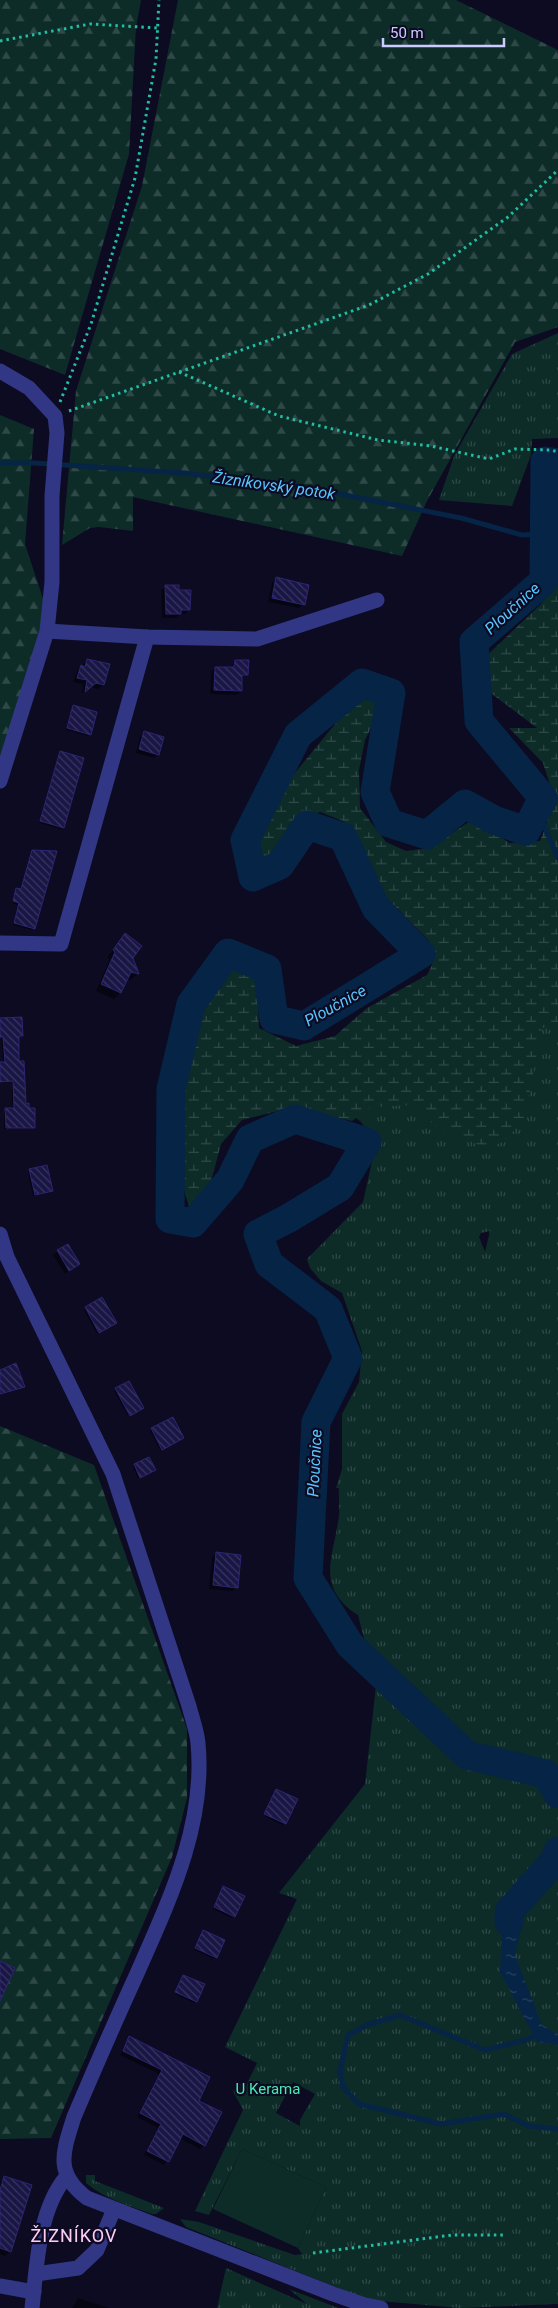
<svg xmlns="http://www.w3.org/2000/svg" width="558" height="2308" font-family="Roboto,sans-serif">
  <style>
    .grass { fill: url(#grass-tufts); fill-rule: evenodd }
    .forest { fill: url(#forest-firs) }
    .wetland { fill: url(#wetland-marsh) }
    .pitch { fill: #0d2c28 }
    .water { fill: url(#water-ripples) }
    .shadow { fill: #0007 }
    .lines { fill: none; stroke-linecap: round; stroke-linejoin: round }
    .stream { stroke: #062445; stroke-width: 5 }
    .river { stroke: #062445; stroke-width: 29 }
    .building { fill: url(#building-back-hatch); stroke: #2c2573 }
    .path { stroke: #22bda2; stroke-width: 3; stroke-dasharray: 2.5 4; stroke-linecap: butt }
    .minor { stroke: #313785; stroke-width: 15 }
    .labels { text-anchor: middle; stroke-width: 4.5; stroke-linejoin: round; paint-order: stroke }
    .park-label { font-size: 15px; fill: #4ceab1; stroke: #0c0b22 }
    .water-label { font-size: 16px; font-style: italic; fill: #59c5ff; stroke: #0c0b22 }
    .quarter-label { font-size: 18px; letter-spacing: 1px; fill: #ffcdf3; stroke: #0c0b22 }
  </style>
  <defs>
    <pattern id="grass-tufts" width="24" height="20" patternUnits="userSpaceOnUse" patternTransform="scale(1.25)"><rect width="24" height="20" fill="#0d2c28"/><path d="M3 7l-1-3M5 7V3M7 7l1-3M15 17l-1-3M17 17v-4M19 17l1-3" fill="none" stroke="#2f4948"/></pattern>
    <pattern id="forest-firs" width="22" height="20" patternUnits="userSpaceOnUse" patternTransform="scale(1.25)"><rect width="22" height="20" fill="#0d2c28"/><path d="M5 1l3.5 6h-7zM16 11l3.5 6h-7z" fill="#2f4948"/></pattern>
    <pattern id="wetland-marsh" width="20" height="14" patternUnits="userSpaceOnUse" patternTransform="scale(1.25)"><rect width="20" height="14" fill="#0d2c28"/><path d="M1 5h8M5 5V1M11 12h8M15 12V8" fill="none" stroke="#2f4948"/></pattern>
    <pattern id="water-ripples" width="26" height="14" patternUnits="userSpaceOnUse" patternTransform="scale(1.25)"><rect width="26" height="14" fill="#062445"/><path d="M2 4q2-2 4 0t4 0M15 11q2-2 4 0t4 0" fill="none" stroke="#294261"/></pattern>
    <pattern id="building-back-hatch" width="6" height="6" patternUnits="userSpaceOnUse" patternTransform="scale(1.25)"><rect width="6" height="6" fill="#191544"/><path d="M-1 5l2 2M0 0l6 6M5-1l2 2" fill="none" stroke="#393660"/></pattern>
  </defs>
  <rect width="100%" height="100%" fill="#0c0b22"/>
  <g class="grass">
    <path d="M558,333V438L532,439L531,455L512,506L439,500L454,456L512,354Z"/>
    <path d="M558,870V2304L460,2308L368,2300L186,2227L180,2219L199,2222L295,2255L302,2254L298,2248L326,2187L242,2149L209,2215L195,2211L243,2110L233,2091L238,2083L246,2086L257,2063L225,2047L297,1899L279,1893L365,1784L376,1686L358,1615C314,1587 334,1556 339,1516C340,1507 338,1497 339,1488H336L342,1469V1414L359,1382L362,1351L342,1293L321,1281L310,1268L307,1259L363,1202L376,1143L361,1122L336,1102L305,1053L351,1038ZM490,1231L485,1252L479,1237L481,1233ZM293,2082L315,2094L300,2120V2126L276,2113Z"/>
    <path d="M86,2175H95V2181L164,2208L156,2214H152C130,2206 105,2199 86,2183Z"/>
    <path d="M226,2268L307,2304L289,2289L338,2308H217Z"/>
  </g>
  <g class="forest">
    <path d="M0,0H141L136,27L129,154L65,375L0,349Z"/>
    <path d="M178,0H456L558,50V327L515,342L427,501L402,556L133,497V531L99,527L90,528L62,545L76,391L142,186Z"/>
    <path d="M0,415L34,429L25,544L46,608L0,768Z"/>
    <path d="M0,1426L94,1465L187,1729V1798L172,1857L51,2138L0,2139Z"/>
  </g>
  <path class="wetland" d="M558,580V1026L542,1028L524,1120L503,1142L486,1148L437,1127L412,1105L371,1107L352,1121L290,1108L242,1120L221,1144L210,1185L190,1210L180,1176L186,1034L238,958L246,960L257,983L259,1028L296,1046L335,1036L367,1008L427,975L432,965L429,941L369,880L353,831L343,821L320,812L299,821L266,864L256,857L271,802L354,701L379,694L385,700L365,740L359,770L360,808L386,842L406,851L430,848L476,817L509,843L540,841L555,800L543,763L509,728H537L488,691L482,660L540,605Z"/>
  <path class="pitch" d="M242,2149L326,2187L298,2248L213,2209Z"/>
  <path class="water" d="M521,1875L530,1895L520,1916L522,1925L515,1955L542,2025L558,2034V2045L537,2042L500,1972L503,1902Z"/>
  <g class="shadow">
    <path d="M277,579L303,604L299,608L268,602L272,583Z"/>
    <path d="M166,586L177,591L189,610L185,614H180L176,618H162L161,590Z"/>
    <path d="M87,660L108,665L103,685L98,689L90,687L82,694L83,684L73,682L77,671Z"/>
    <path d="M235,661L247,674L241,678V691L237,695L210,694L211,672L215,668H231Z"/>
    <path d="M74,706L90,734L88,736L66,730Z"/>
    <path d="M144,733L158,754L154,758L136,753L140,737Z"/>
    <path d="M60,753L63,827L61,829L39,823Z"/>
    <path d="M33,851L34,928L32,930L13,925L18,905L12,903L15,891L20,890Z"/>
    <path d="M126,935L137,974L131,980L126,979L120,993L114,999L96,991L110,959L107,957Z"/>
    <path d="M0,1019L22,1036L18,1037V1063L25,1105L34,1127L32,1129H4V1111L12,1109V1082L0,1083V1063H3Z"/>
    <path d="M30,1170L52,1190L50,1192L33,1196L28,1172Z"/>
    <path d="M67,1245L78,1264L65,1274L53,1255Z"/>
    <path d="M86,1308L114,1325L97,1334L84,1310Z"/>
    <path d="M0,1371L24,1386L21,1389L0,1394Z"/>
    <path d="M129,1382L141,1409L128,1416L114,1391Z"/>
    <path d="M152,1429L183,1438L160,1450L150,1431Z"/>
    <path d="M148,1459L152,1472L138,1479L133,1467Z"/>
    <path d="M216,1553L237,1587L232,1591L209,1589L212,1558Z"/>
    <path d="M275,1792L285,1824L283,1825L264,1816Z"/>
    <path d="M222,1889L234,1916L232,1918L213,1909Z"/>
    <path d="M202,1934L216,1957L214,1959L194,1950Z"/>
    <path d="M182,1978L196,2001L194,2003L175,1994Z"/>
    <path d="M129,2038L197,2101L204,2145L200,2149L179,2138L164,2165L144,2155L158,2128L137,2117L159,2074L120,2055Z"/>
    <path d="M4,2178L10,2251L5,2256L0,2254V2182Z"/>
    <path d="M78,2298L109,2308H72Z"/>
  </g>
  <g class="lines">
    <g class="stream">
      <path d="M0,463H35L184,473L315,489L461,518L522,535L543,534"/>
      <path d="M537,809L558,858"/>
      <path d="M538,2033L529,2039L485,2050L400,2015L367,2025L348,2035L340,2071L343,2087L359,2104L441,2124L504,2114L529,2126L558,2129"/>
    </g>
    <g class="river">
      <path d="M558,463L545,461L544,581L474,642L479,721L543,798L526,831L494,820L465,804L427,835L389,823L375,792L391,693L362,683L298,735L245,840L253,877L280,865L307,825L343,837L376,908L421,954L304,1026L274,1019L267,969L228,953L191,1004L171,1089L170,1219L193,1223L230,1180L250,1139L295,1119L367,1142L340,1187L289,1218L258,1234L269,1264L328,1309L348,1358L316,1422L308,1578L350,1645L467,1755L546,1774L558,1794"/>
      <path d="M509,1922V1912L554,1861L558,1851"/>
    </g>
  </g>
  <g class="building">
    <path d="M276,577L309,585L305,605L272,598Z"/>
    <path d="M165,585H179V590H191L190,610H181V614H166Z"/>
    <path d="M87,659L110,664L104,685L96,683L85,692L87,680L77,678L81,665L85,667Z"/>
    <path d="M235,660H249L248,675H242V691L214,690L215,667H234Z"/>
    <path d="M73,705L97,712L91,735L67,728Z"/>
    <path d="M144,731L164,737L159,755L139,749Z"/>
    <path d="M60,751L84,758L64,828L40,821Z"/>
    <path d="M32,850L57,851L35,929L14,923L19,903L13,901L16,888L21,889Z"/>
    <path d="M125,933L142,946L133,958L139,974L131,972L121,993L101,984L115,952L113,950Z"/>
    <path d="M22,1017L23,1036H19V1061H24L26,1104L29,1103V1108H35V1128H6L5,1108H14L13,1081L0,1082V1062H5L3,1037H0V1018Z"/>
    <path d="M47,1165L53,1191L35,1195L29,1169Z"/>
    <path d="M68,1244L80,1264L69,1271L57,1250Z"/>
    <path d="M102,1297L117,1323L99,1333L85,1307Z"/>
    <path d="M16,1363L25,1387L0,1394V1370Z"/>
    <path d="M129,1381L144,1408L130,1416L115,1388Z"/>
    <path d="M173,1417L184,1438L162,1450L151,1428Z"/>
    <path d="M149,1457L156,1470L140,1478L134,1464Z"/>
    <path d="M216,1552L241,1555L238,1588L213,1585Z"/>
    <path d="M276,1789L298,1799L286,1824L264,1814Z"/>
    <path d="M223,1886L245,1896L235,1917L214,1907Z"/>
    <path d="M203,1930L225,1940L217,1958L195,1948Z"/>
    <path d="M0,1961L15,1968L0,2001Z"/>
    <path d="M183,1975L205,1984L197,2002L175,1992Z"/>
    <path d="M129,2036L210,2077L199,2101L222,2112L205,2146L183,2134L169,2162L147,2151L161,2124L140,2113L162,2070L123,2051Z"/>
    <path d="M4,2176L32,2185L11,2252L0,2248V2190Z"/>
  </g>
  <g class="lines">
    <g class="path">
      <path d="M0,41L90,24L158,28"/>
      <path d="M179,372L279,416L378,440L431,446L489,459L515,449L551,450L558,452"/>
      <path d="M60,402L91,324L135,178L156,59L159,0"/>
      <path d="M69,411L369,305L428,274L508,217L558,170"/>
      <path d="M313,2253L452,2235H506"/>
    </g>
    <g class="minor">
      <path d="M0,371L29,388L55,416L57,433L52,496V582L47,631L0,781"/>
      <path d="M47,631L147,637L257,639L377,600"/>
      <path d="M0,943L61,944L147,637"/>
      <path d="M0,1234L7,1257L113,1474L189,1706C192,1718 197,1731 198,1743C206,1826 168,1903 135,1978C114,2024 94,2070 74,2117C63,2152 54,2173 87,2198L333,2294L365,2305L381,2308"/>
      <path d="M36,2274L78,2268L97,2250L114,2209"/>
      <path d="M0,2286L34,2292"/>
      <path d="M32,2308C37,2265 38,2211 66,2177"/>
    </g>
  </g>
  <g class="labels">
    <g class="park-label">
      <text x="268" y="2094">U Kerama</text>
    </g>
    <g class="water-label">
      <text transform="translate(274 485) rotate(8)" y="6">Žizníkovský potok</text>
      <text transform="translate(512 608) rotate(-42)" y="6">Ploučnice</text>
      <text transform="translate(335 1005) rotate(-29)" y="6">Ploučnice</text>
      <text transform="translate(314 1463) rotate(-87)" y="6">Ploučnice</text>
    </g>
    <g class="quarter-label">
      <text x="74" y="2242">ŽIZNÍKOV</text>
    </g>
  </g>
  <path d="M383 38v8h121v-8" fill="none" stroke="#cccbff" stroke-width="2.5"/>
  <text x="390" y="38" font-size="15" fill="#cccbff" stroke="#0c0b22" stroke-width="4" paint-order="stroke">50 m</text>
</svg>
